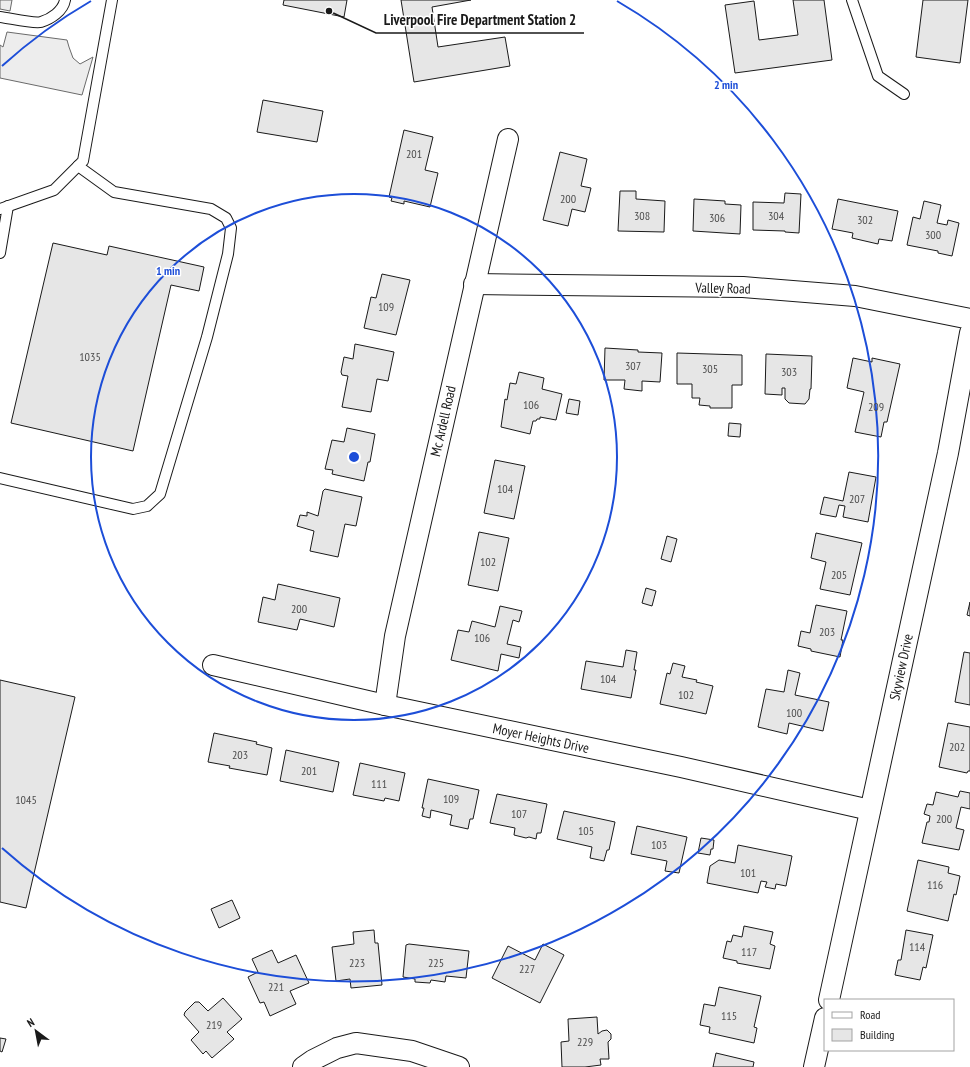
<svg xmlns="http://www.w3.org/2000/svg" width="970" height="1067" font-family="'PT Sans Narrow',sans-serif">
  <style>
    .parking { fill: #ededed; stroke: #6a6a6a }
    .building { fill: #e6e6e6; stroke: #1a1a1a }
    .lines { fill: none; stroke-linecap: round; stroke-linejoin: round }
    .service-casing { stroke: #1a1a1a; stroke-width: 12 }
    .minor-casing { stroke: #1a1a1a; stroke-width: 22 }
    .service { stroke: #fff; stroke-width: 10 }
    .minor { stroke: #fff; stroke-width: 20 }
    .ring { fill: none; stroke: #1d4ed8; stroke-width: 2 }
    .labels { text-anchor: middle; stroke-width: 3; stroke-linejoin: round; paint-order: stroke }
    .number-label { font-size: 12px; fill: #4d4d4d }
    .street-label { font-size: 14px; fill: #1a1a1a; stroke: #fff }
    .centre { fill: #1d4ed8; stroke: #fff; stroke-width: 2 }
    .ring-label { font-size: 12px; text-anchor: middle; font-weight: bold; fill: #1d4ed8; stroke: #fff; stroke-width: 3; stroke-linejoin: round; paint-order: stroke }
    .leader { fill: none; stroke: #1a1a1a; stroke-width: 1.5 }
    .callout-dot { fill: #1a1a1a; stroke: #fff; stroke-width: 1.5 }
    .callout-label { font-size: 15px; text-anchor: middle; font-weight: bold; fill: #1a1a1a; stroke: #fff; stroke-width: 3; stroke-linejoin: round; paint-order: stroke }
  </style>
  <rect width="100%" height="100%" fill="#fff"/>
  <g class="parking">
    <path d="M0,0H12L10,11L0,9Z"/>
    <path d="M7,32L67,40L69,47L73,58L80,64L93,57L82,95L0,78V45L3,47Z"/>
  </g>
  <g class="building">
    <path d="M284,0H347L344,17L283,5Z"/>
    <path d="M401,0H471L432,7L438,47L505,37L510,66L414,82Z"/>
    <path d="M793,0H824L832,60L735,73L725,5L754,1L759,40L798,35Z"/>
    <path d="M923,0H968L960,63L916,57Z"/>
    <path d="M263,100L323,111L317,142L257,132Z"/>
    <path d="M404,130L433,137L425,170L438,173L430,207L404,201V204L391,201L392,198L389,197Z"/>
    <path d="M560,152L587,159L581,186L591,188L585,212L572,209L568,226L543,220Z"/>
    <path d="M620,191H636V199L665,201L664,232L618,231Z"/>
    <path d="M785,193L801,194L799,233L785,232V231L753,230V202L784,203Z"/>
    <path d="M694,199L725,201V204L741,205L740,234L693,231Z"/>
    <path d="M838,199L898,211L892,241L879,239L878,244L852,238L853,233L832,229Z"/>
    <path d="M924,201L941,205L937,223L947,225L948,220L959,223L952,256L938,253V251L907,245L913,217L920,219Z"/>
    <path d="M53,243L107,255L109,246L204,267L199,291L171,285L133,451L11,423Z"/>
    <path d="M382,274L410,280L396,335L364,328L371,297L376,298Z"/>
    <path d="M355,344L394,352L388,381L377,379L371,412L342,407L348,376L342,375L341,372L344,357L353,359Z"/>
    <path d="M605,348L638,350V352L662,353L660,382L642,381V391L624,389L625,380H604Z"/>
    <path d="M677,353L742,355V385H732V408H710V406L699,405L700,398H692V384H677Z"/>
    <path d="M766,354L812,356L811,389H810L809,399L805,404L789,403L785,399V388H782V395L765,394Z"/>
    <path d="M853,358L872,362V358L900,364L887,422H884L881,437L855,432L864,392L847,388Z"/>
    <path d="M519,372L544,378L542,389L562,394L556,420L540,417V419H537L536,421H533L530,434L501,427L505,399L507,400L510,383L516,384Z"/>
    <path d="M569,399L580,401L578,415L566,413Z"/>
    <path d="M729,423L741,424L740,437L728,436Z"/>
    <path d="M347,428L375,434L370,462H368L364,481L332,474L333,470L325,469L332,440L344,442Z"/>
    <path d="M495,460L525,466L514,519L484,513Z"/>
    <path d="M849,472L876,477L868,522L843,517L845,506L839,505L836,517L820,514L824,497L843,501Z"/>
    <path d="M325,489L362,497L356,526L345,524L338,557L310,551L314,531L297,526L300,515L307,516V512L318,516L323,491Z"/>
    <path d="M479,532L509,538L498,591L468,585Z"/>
    <path d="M816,533L862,543L850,595L820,589L826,562L811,558Z"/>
    <path d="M667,536L677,539L671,562L661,559Z"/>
    <path d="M278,584L340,598L334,627L300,619L297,630L258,622L263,597L275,600Z"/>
    <path d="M646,588L656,591L652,606L642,603Z"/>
    <path d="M970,602V616L967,615Z"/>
    <path d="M816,605L847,611L841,640H843L840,657L811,651V649L798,646L801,631L810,633Z"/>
    <path d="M500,606L522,611L519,622L513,620L507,644L521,647L519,658L501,654L498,671L451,660L458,630L469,632L472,621L495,627Z"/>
    <path d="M626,650L637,652L634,670H636L631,698L581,689L586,661L623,667Z"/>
    <path d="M964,652L970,653V705L955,702Z"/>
    <path d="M673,663L685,666L682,677L697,680L696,682L713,686L706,714L660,704L667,673L670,674Z"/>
    <path d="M788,670L800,673L795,695L829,702L823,731L789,723L787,734L758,727L766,689L784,692Z"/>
    <path d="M0,680L75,697L26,908L0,902Z"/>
    <path d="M948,723L970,727V771H968L967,773L939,767Z"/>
    <path d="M214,733L257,742L256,744L272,748L267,775L229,768L230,766L208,762Z"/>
    <path d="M286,750L339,762L333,792L280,781Z"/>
    <path d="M360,763L405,773L399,801L385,798L384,801L353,795Z"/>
    <path d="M428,779L479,790L473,819H470L468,829L450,825L452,815L431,810L430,818L422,816L424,808H422Z"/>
    <path d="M960,791L970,793V809L961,807L956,828L964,830L959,850L922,843L927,822H929L930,816L924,814L927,804L933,805L936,792L958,797Z"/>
    <path d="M497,794L547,804L541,833H537L536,839L529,837L526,838L514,835L515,828L490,823Z"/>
    <path d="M564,811L615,822L609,850H607L604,861L590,858L592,847L557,839Z"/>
    <path d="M637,826L687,837L679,873L665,871L667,861L631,854Z"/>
    <path d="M701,838L714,840L713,849H711L710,855L698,853Z"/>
    <path d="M738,845L792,856L786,886L776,884L775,889L765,887L767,882L761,881L758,893L707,883L710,866L719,860L735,863Z"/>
    <path d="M918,860L949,867L948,873L960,876L956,895L954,894L948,921L907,911Z"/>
    <path d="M232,900L240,918L219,928L211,909Z"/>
    <path d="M744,926L773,932L770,944L775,946L770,969L737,963V961L723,958L727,941L731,942L733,935L742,937Z"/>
    <path d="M374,930L375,943H378L382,985L351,988L350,979L336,981L332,947L354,944L353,932Z"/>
    <path d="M906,930L933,935L926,968L923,967L920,980L895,975L898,960H901Z"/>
    <path d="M409,944L469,951L466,978L446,976L445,982L431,980L430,983L415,982V979L403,977L406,945Z"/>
    <path d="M543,944L564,955L540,1003L492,978L508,946L535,960Z"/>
    <path d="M272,950L278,963L296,955L309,983L290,991L296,1004L270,1016L264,1002L260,1003L248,977L258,972L252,959Z"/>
    <path d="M719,987L761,996L754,1027L757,1028L754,1043L709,1033L710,1027L700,1025L704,1004L715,1006Z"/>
    <path d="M223,998L242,1019L227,1032L234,1039L212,1058L206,1051L203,1054L191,1040L199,1032L184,1015L185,1012L195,1002H199L208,1011Z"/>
    <path d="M597,1017L598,1034L602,1031L607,1030L611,1034V1039L608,1042L609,1059H600L601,1065L585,1067H562L561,1042L569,1041L568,1019Z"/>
    <path d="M0,1038L6,1039L2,1052L0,1051Z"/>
    <path d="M716,1053L754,1062L753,1067H713Z"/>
  </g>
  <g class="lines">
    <defs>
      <g id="service">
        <path d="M852,0L878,76L904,94"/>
        <path d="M0,17C9,18 34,24 41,22C51,19 63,11 65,0"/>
        <path d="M0,209L54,190L83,161L112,0"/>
        <path d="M0,253L8,206"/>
        <path d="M0,478L133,509L147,506L160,494L207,337L228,254L231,228L226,218L211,209L114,192L78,166"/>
      </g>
      <g id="minor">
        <path d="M474,284L743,287L855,296L970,319"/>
        <path d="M213,665L385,705L681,767L870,810"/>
        <path d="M385,705L395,636L508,139"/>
        <path d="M829,1000L948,453L970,333"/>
        <path d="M303,1067L313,1060L337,1048L356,1043L412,1051L459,1067"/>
        <path d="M814,1067L825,1018"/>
      </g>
    </defs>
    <use href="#service" class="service-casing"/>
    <use href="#minor" class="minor-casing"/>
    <use href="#service" class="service"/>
    <use href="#minor" class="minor"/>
  </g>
  <g class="ring">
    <circle cx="354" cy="457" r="263"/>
    <path d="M2 66A526 526 0 0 1 91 1M617 1A526 526 0 1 1 2 848"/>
  </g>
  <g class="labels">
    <g class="number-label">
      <text x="414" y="158">201</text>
      <text x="568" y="203">200</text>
      <text x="642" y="220">308</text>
      <text x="776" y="220">304</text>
      <text x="717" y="222">306</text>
      <text x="865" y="224">302</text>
      <text x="933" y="239">300</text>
      <text x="386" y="311">109</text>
      <text x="90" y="361">1035</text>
      <text x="633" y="370">307</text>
      <text x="710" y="373">305</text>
      <text x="789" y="376">303</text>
      <text x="531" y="409">106</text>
      <text x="876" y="411">209</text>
      <text x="505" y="493">104</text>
      <text x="857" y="503">207</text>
      <text x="488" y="566">102</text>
      <text x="839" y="579">205</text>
      <text x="299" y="613">200</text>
      <text x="827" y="636">203</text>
      <text x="482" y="642">106</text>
      <text x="608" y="683">104</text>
      <text x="686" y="699">102</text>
      <text x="794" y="717">100</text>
      <text x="957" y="751">202</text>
      <text x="240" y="759">203</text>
      <text x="309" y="775">201</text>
      <text x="379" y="788">111</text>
      <text x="451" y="803">109</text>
      <text x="26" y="804">1045</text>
      <text x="519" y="818">107</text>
      <text x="944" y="823">200</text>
      <text x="586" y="835">105</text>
      <text x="659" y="849">103</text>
      <text x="748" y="877">101</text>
      <text x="935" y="889">116</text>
      <text x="917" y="951">114</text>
      <text x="749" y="956">117</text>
      <text x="357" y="967">223</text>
      <text x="436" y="967">225</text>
      <text x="527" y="973">227</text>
      <text x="276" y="991">221</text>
      <text x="729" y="1020">115</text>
      <text x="214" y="1029">219</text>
      <text x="585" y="1046">229</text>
    </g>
    <g class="street-label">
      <text transform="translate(723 288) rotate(1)" y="5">Valley Road</text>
      <text transform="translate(443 421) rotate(-77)" y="5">Mc Ardell Road</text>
      <text transform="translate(901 667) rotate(-78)" y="5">Skyview Drive</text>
      <text transform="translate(541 738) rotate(12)" y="5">Moyer Heights Drive</text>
    </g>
  </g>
  <circle cx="354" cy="457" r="6" class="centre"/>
  <g class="ring-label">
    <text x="726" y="89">2 min</text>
    <text x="168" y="275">1 min</text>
  </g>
  <path class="leader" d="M329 11L376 33H584"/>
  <circle class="callout-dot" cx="329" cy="11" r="4"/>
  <g class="callout-label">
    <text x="480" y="25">Liverpool Fire Department Station 2</text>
  </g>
  <rect x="824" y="999" width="130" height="52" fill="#ffffff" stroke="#a3a3a3"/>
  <rect x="832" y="1012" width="20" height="6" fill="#ffffff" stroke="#a3a3a3"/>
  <text x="860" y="1019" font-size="12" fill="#1a1a1a">Road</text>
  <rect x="832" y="1029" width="20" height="12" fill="#e6e6e6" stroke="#a3a3a3"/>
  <text x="860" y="1039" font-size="12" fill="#1a1a1a">Building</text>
  <g transform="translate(36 1031) rotate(328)" stroke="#ffffff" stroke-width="3" paint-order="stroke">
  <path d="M0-3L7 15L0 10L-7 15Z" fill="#1a1a1a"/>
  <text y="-6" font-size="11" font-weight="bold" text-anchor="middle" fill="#1a1a1a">N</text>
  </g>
</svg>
